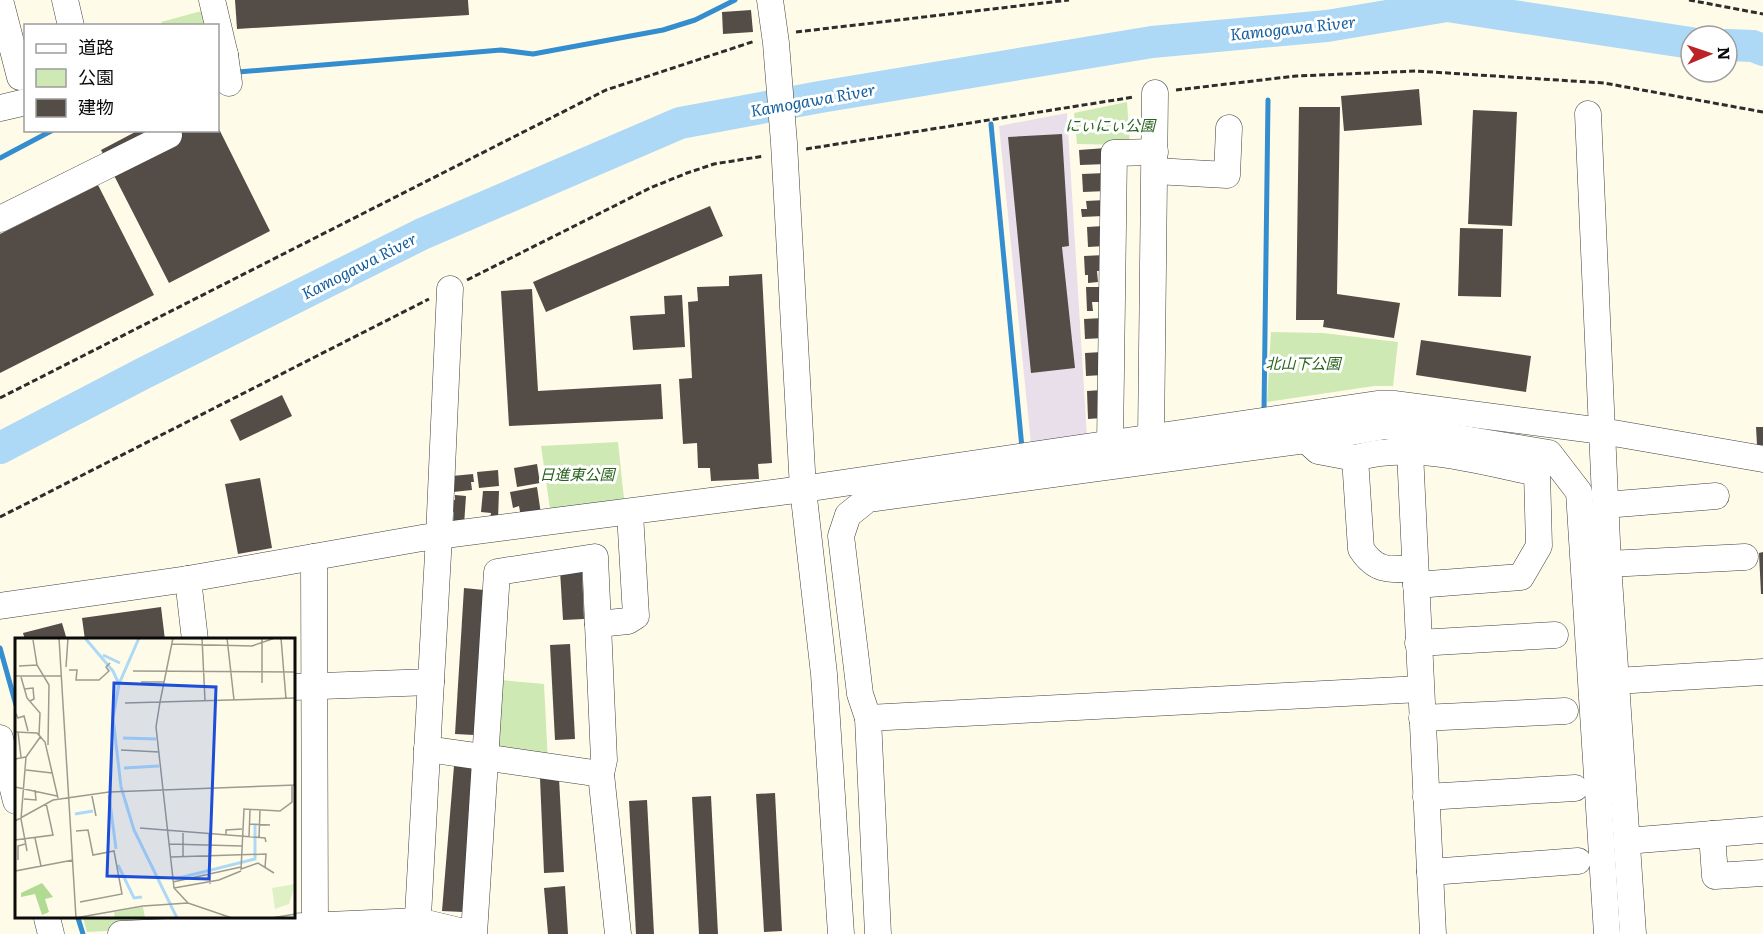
<svg xmlns="http://www.w3.org/2000/svg" width="1763" height="934" font-family="Literata,'Noto Sans JP',serif">
<rect width="100%" height="100%" fill="#fffbe9"/>
<!-- industrial -->
<path fill="#e9dfea" d="M1067 113 1087 437 1031 444 999 126Z"/>
<!-- green -->
<g fill="#cee9b3">
<path d="M209 9 213 25H163L161 22Z"/>
<path d="M1127 102 1130 145 1077 144 1074 113Z"/>
<path d="M1271 332 1323 333 1398 342 1393 386H1374L1267 402Z"/>
<path d="M618 442 624 499 550 509 541 446Z"/>
<path d="M501 680 544 684 548 763 495 755Z"/>
<path d="M83 918H160L161 928 87 932Z"/>
</g>
<g fill="none" stroke-linecap="round" stroke-linejoin="round">
<!-- stream -->
<g stroke="#348dce" stroke-width="5">
<path d="M1753 46 1763 44"/>
<path d="M238 72 501 50 533 54 663 30 695 20 735 0"/>
<path d="M991 124 1022 448"/>
<path d="M0 158 53 130"/>
<path d="M1264 411 1268 100"/>
<path d="M0 648 16 705"/>
<path d="M78 918 83 934"/>
</g>
<!-- river -->
<g stroke="#add9f6" stroke-width="32">
<path d="M1727 45 1753 46 1763 50"/>
<path d="M0 448 144 373 422 234 680 123 820 97 1152 42 1327 26 1447 6 1691 43"/>
</g>
</g>
<!-- building -->
<g fill="#544c47">
<path d="M235 0H468L469 15 237 29Z"/>
<path d="M751 10 753 32 723 34 722 12Z"/>
<path d="M1419 89 1422 125 1344 131 1341 96Z"/>
<path d="M1299 107H1340L1337 294 1400 303 1394 338 1323 327 1324 320H1296Z"/>
<path d="M1473 110 1517 112 1512 226 1468 224Z"/>
<path d="M218 127 270 231 169 283 101 150 139 130H218Z"/>
<path d="M1062 134 1069 246 1062 247 1075 368 1031 373 1008 137Z"/>
<path d="M1106 148 1107 164 1080 165 1079 150Z"/>
<path d="M1106 173 1107 191 1083 192 1082 174Z"/>
<path d="M98 185 154 295 0 373V234Z"/>
<path d="M1106 200 1103 216 1082 217 1081 209H1087L1086 201Z"/>
<path d="M710 206 723 236 546 312 533 282Z"/>
<path d="M1104 226 1105 246 1088 247 1087 227Z"/>
<path d="M1460 228 1503 229 1501 297 1458 296Z"/>
<path d="M1104 255V271H1097L1098 282 1088 283V275H1085L1084 256Z"/>
<path d="M762 274 772 463 758 464 759 479 711 481 710 468H698L697 443 683 444 679 379 692 378 688 302 698 301 697 287 729 286V276Z"/>
<path d="M1086 287H1102L1103 302H1092L1093 311H1087Z"/>
<path d="M532 289 538 391 661 384 663 419 509 426 501 291Z"/>
<path d="M682 295 685 347 633 350 630 316 665 314 664 296Z"/>
<path d="M1103 318 1104 338 1085 339 1084 319Z"/>
<path d="M1421 340 1531 356 1526 392 1416 375Z"/>
<path d="M1102 352 1103 375 1086 376 1085 353Z"/>
<path d="M1102 390V418L1088 419 1087 391Z"/>
<path d="M282 395 292 416 240 441 230 420Z"/>
<path d="M1756 427H1763V445H1757Z"/>
<path d="M537 464 540 483 517 487 514 468Z"/>
<path d="M498 470 499 486 479 488 477 472Z"/>
<path d="M473 474 474 482H471L472 490 453 492 452 476Z"/>
<path d="M260 478 272 548 238 554 225 484Z"/>
<path d="M537 487 541 514 521 517 519 506 513 508 510 492Z"/>
<path d="M483 491H499L498 519H490L491 513 481 512Z"/>
<path d="M455 495 466 496 464 525 453 524 454 512 451 511 452 500H455Z"/>
<path d="M1763 552V594H1761L1759 553Z"/>
<path d="M582 570 584 619 563 620 560 571Z"/>
<path d="M464 588 484 590 474 735 455 734Z"/>
<path d="M161 607 165 640H85L82 618Z"/>
<path d="M62 623 67 640H25L23 633Z"/>
<path d="M570 644 575 739 555 740 550 645Z"/>
<path d="M454 766 474 768 463 912 442 911Z"/>
<path d="M540 778H559L564 872 544 873Z"/>
<path d="M775 793 782 931 764 932 756 794Z"/>
<path d="M711 796 718 934H699L692 797Z"/>
<path d="M647 800 654 934H636L629 801Z"/>
<path d="M565 886 568 934H548L544 888Z"/>
</g>
<g fill="none" stroke-linecap="round" stroke-linejoin="round">
<defs>
<g id="minor">
<path d="M0 0 20 77"/>
<path d="M65 0 71 26"/>
<path d="M212 0 225 55 218 57"/>
<path d="M770 0 776 43 784 143 803 489 824 674 841 934"/>
<path d="M225 55 229 83"/>
<path d="M0 108 26 102"/>
<path d="M1588 114 1602 431 1763 459"/>
<path d="M1155 171 1227 175 1229 128"/>
<path d="M0 219 169 135"/>
<path d="M1151 438 1155 93"/>
<path d="M1306 440 1318 451 1355 458 1361 549C1376 572 1389 570 1415 568"/>
<path d="M1110 444 1114 153 1155 152"/>
<path d="M1410 452 1433 934"/>
<path d="M1355 458C1414 441 1478 461 1537 473L1539 546 1521 577 1416 585"/>
<path d="M1605 505 1716 496"/>
<path d="M314 557 315 934"/>
<path d="M1608 564 1745 557"/>
<path d="M188 579 195 640"/>
<path d="M0 606 188 579 422 538 803 489 1377 404H1394L1602 431 1608 564 1633 934"/>
<path d="M598 624 628 621 636 616 630 513"/>
<path d="M1418 643 1555 635"/>
<path d="M1616 681 1763 672"/>
<path d="M294 687 431 682"/>
<path d="M868 718 860 694 841 536 848 515 868 499 1306 440 1385 426 1549 453 1579 492 1607 934"/>
<path d="M1422 718 1565 711"/>
<path d="M0 738 16 801"/>
<path d="M427 749 601 774 618 934"/>
<path d="M1426 797 1575 788"/>
<path d="M1712 834 1715 876 1763 873"/>
<path d="M1626 841 1763 830"/>
<path d="M1430 872 1578 861"/>
<path d="M47 918 51 934"/>
<path d="M121 934 418 921 472 934"/>
<path d="M417 934 439 536 450 289"/>
<path d="M474 934 497 572 595 557 604 760 601 774"/>
<path d="M878 934 868 718 1420 689"/>
</g>
</defs>
<!-- minor casing -->
<use href="#minor" stroke="#3e3e3e" stroke-width="27"/>
<!-- path -->
<g stroke="#2d2d2d" stroke-width="3" stroke-dasharray="6 3" stroke-linecap="butt">
<path d="M1689 0 1763 14"/>
<path d="M796 32 1069 0"/>
<path d="M1176 90 1296 76 1416 71 1604 83 1763 112"/>
<path d="M806 149 1134 97"/>
<path d="M467 280 650 188 687 173 714 164 764 156"/>
<path d="M0 398 606 90 755 41"/>
<path d="M0 517 429 299"/>
</g>
<!-- minor -->
<use href="#minor" stroke="#fff" stroke-width="26"/>
</g>
<g text-anchor="middle" stroke-width="6" stroke-linejoin="round" paint-order="stroke">
<!-- park labels -->
<g font-size="15" font-style="italic" fill="#28621c" stroke="#fff">
<text x="1110" y="131">にぃにぃ公園</text>
<text x="1303" y="369">北山下公園</text>
<text x="577" y="480">日進東公園</text>
</g>
<!-- water labels -->
<g font-size="16" font-style="italic" fill="#145e9d" stroke="#fff">
<text transform="translate(1293 28) rotate(-6)" y="6">Kamogawa River</text>
<text transform="translate(813 100) rotate(-10)" y="6">Kamogawa River</text>
<text transform="translate(359 266) rotate(-27)" y="6">Kamogawa River</text>
</g>
</g>
<!-- overview -->
<g transform="translate(15 638)">
<rect width="280" height="280" fill="#fffbe9"/>
<path d="M128 269 130 280H100L99 274Z" fill="#cee9b3"/>
<path d="M27 245 38 259 30 261 34 274 27 277 20 256 6 259V255Z" fill="#b1da92"/>
<path d="M280 246 274 266 260 271 257 250Z" fill="#e0f0c5"/>
<path fill="none" stroke="#add9f6" stroke-width="3" d="M70 0 98 33 104 46M124 0 104 46 98 80 106 149 119 192 162 280M88 17 105 25M108 100 141 101M109 130 144 128M94 157 101 211M60 176 78 173M103 227 119 260 127 259M160 241 240 221V187"/>
<path fill="none" stroke="#9d9b90" stroke-width="1.5" d="M44 0 61 280M187 0 190 63M212 0 219 62M266 0 271 61M18 2 22 27 34 47 33 107M157 6 237 8 260 0M4 28 22 27M51 29 53 0M54 32H62L61 42H84L94 33 91 29 95 25M118 33 281 34M0 38H46M6 39 12 60 25 75 24 97M126 44H149M247 45V0M9 51 18 50 19 61 15 63M110 65 145 64 158 0M0 74 3 80 9 78 13 93M0 94 22 95 30 104 43 160M3 94 6 119M106 112 144 114M11 119 26 98M0 121 11 119 6 181 12 213M11 132 37 135M0 149 42 158M77 158 81 178M9 161 21 162 20 152M228 171 265 173 277 164V147M0 183 38 162 94 154 281 147M234 186 255 187M125 190 250 200 251 204M61 193 73 192 78 217 99 213 107 256 65 264M194 196 195 246M211 197V192L227 191M234 199 235 172M20 200 26 228M244 200 245 172M0 202 38 197 31 165M154 206 227 208M156 219 251 216 250 230M168 219V193M0 222V233L58 222M3 222V208L10 206M226 231 243 225 259 235M226 232 229 171M158 244 226 229M159 250 204 242 226 233M173 265 159 250 141 89 145 64 281 60M60 280 128 268 173 265 217 280M256 280 281 276"/>
<path fill="#1d4ed8" fill-opacity="0.15" stroke="#1d4ed8" stroke-width="3" d="M99 45 201 49 194 241 92 238Z"/>
<rect width="280" height="280" fill="none" stroke="#0b0b0b" stroke-width="3"/>
</g>
<!-- legend -->
<rect x="24" y="24" width="195" height="108" fill="#ffffff" stroke="#9d9d9d" stroke-width="1.5"/>
<rect x="36" y="44" width="30" height="9" fill="#ffffff" stroke="#9d9d9d" stroke-width="1.5"/>
<text x="78" y="54" font-size="18" fill="#0b0b0b">道路</text>
<rect x="36" y="69" width="30" height="18" fill="#cee9b3" stroke="#9d9d9d" stroke-width="1.5"/>
<text x="78" y="84" font-size="18" fill="#0b0b0b">公園</text>
<rect x="36" y="99" width="30" height="18" fill="#544c47" stroke="#9d9d9d" stroke-width="1.5"/>
<text x="78" y="114" font-size="18" fill="#0b0b0b">建物</text>
<!-- north arrow -->
<g transform="translate(1709 54) rotate(88)"><circle r="28" fill="#ffffff" stroke="#9d9d9d" stroke-width="1.5"/>
<path d="M0-4.5L10 22L0 15L-10 22Z" fill="#bb2326"/>
<text y="-9" font-size="16" font-weight="bold" text-anchor="middle" fill="#0b0b0b">N</text>
</g>
</svg>
